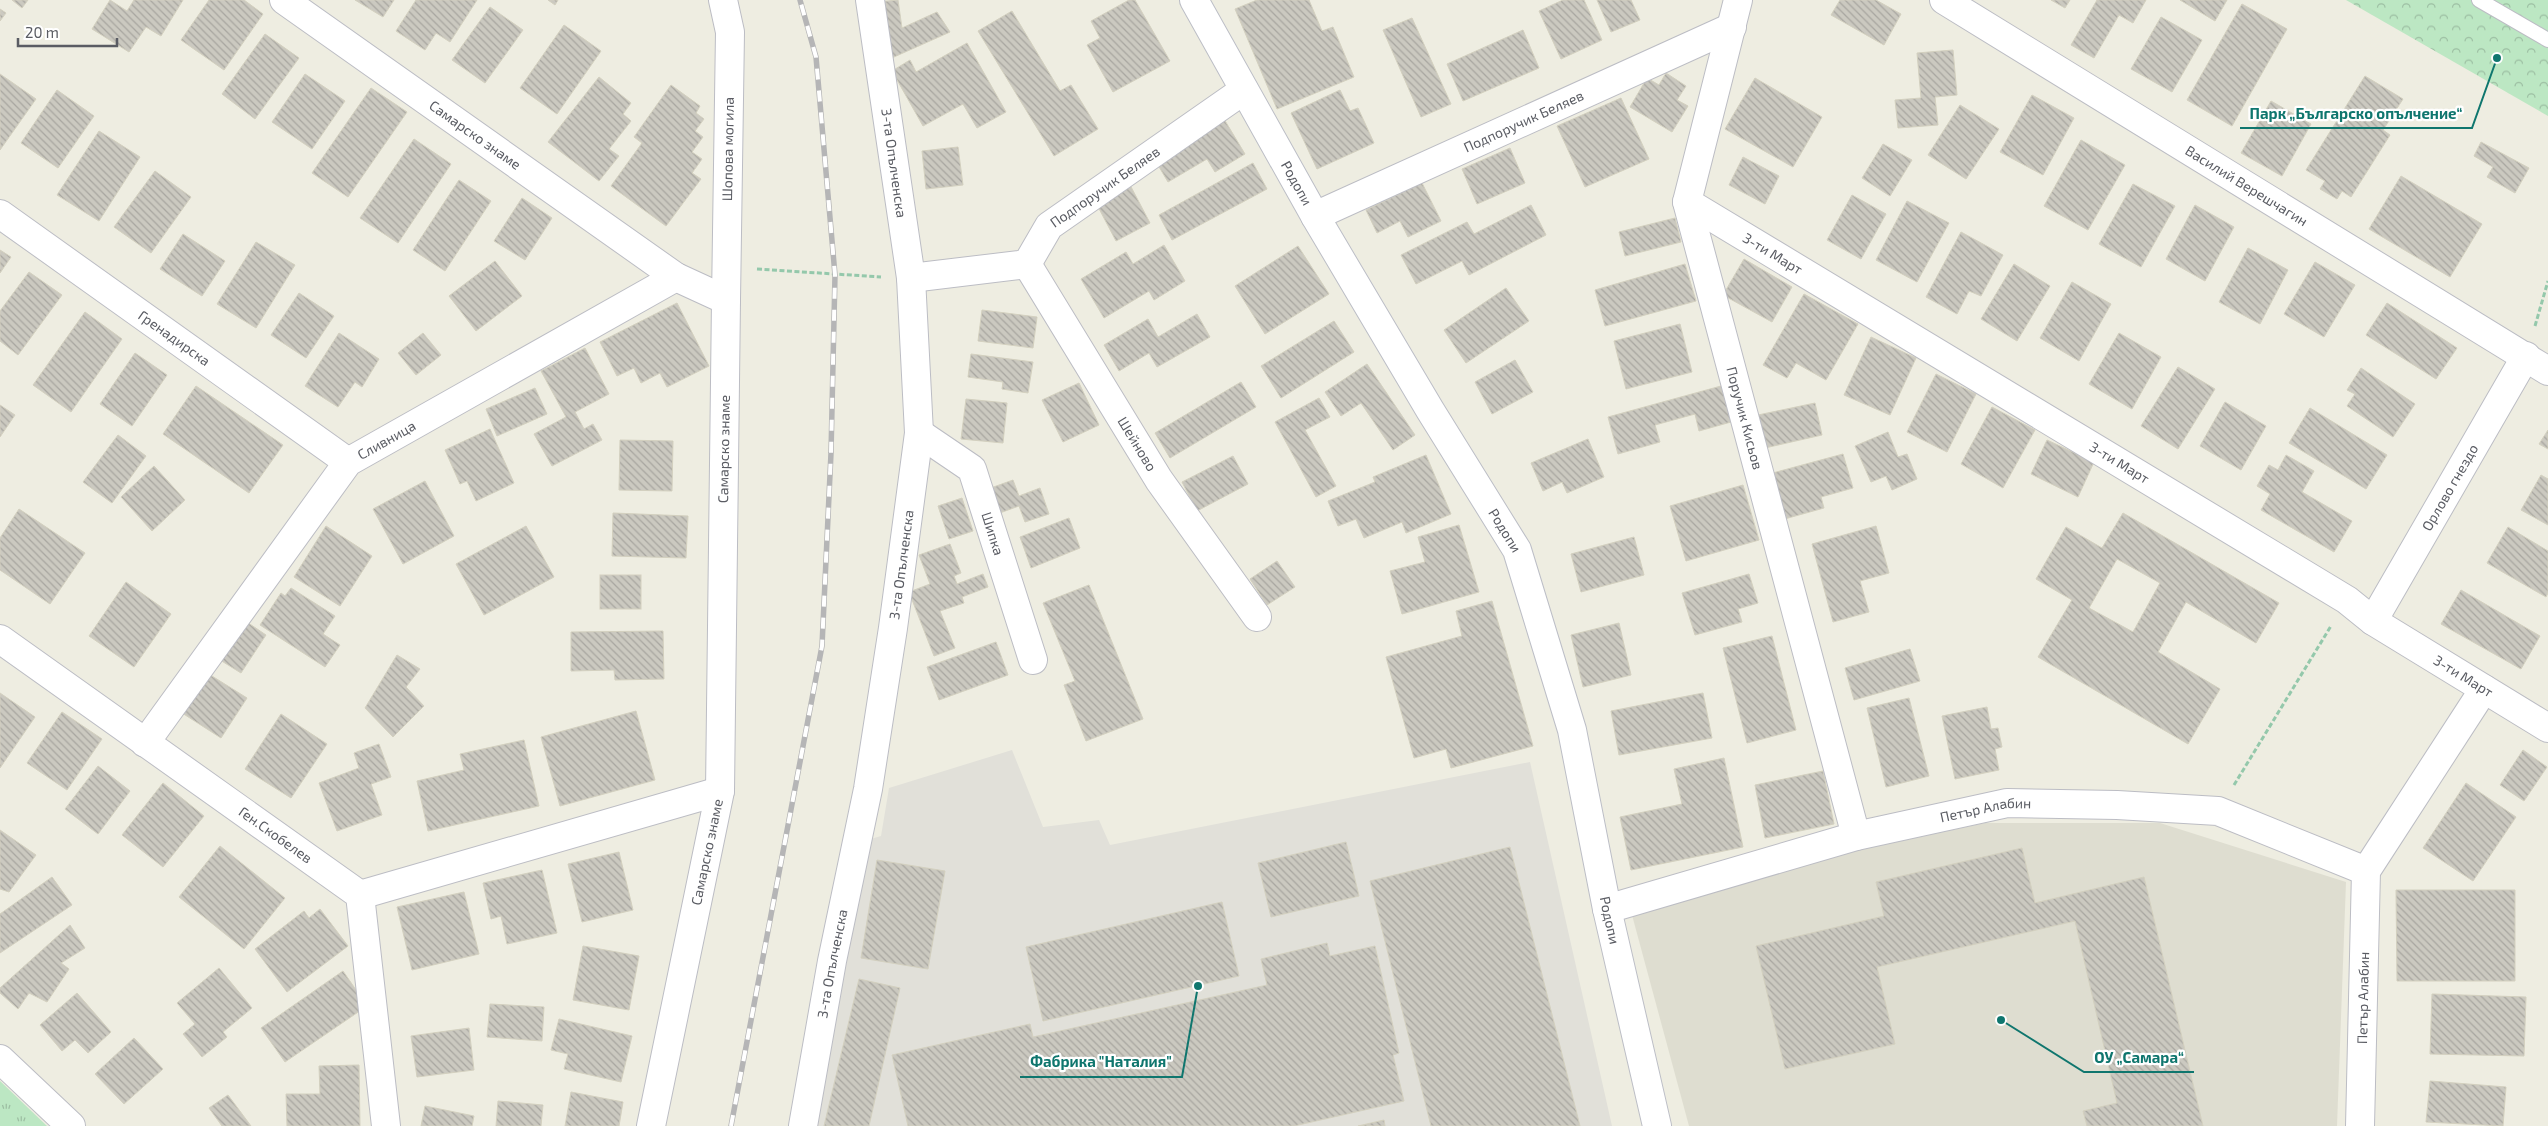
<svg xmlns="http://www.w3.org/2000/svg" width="2548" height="1126" font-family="'Exo 2',sans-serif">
<defs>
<pattern id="grass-tufts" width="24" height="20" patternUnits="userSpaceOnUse" patternTransform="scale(1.25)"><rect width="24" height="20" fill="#bce7c3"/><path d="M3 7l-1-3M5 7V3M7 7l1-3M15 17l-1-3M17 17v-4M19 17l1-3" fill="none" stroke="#9cbea2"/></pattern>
<pattern id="forest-crowns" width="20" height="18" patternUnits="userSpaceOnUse" patternTransform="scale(1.25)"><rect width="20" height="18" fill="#bce7c3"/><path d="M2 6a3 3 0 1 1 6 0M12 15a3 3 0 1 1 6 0" fill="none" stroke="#9cbea2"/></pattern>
<pattern id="building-back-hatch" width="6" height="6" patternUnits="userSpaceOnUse" patternTransform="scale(1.25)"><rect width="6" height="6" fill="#cbc9c0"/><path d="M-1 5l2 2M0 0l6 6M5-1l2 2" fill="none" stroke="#a8a6a0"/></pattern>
</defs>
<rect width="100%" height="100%" fill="#eeede1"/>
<!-- industrial -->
<path fill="#e1e0d9" d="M1012 750 1043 827 1099 820 1110 845 1530 762 1612 1126H789L843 847 881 836 889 788Z"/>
<!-- education -->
<path fill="#deddd0" d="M1985 823H2160L2346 882 2337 1126H1689L1632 915 1840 854Z"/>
<!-- grass -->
<path fill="url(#grass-tufts)" d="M0 1081 47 1126H0Z"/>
<!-- forest -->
<path fill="url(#forest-crowns)" d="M2346 0H2548V116Z"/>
<!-- building -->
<g fill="url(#building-back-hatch)" stroke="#d3d0bf" fill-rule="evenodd">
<path d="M12 0H28L22 8Z"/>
<path d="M110 0 127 11 134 0H183L161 36 146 27 129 52 92 29Z"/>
<path d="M209 0H244L263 14 224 70 181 40Z"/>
<path d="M355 0H394L383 17Z"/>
<path d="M416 0H477L450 42 436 33 425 50 396 31Z"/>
<path d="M548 0H558L555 5Z"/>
<path d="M898 0 902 28 937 12 950 32 885 61 877 2Z"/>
<path d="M1129 0H1135L1170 61 1113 92 1087 45 1100 38 1091 21Z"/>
<path d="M1257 0H1309L1322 31 1333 27 1354 77 1277 109 1235 9Z"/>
<path d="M1563 0H1584L1602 40 1561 59 1539 11Z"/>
<path d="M1597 0H1631L1640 20 1611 32Z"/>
<path d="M1840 0H1876L1901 14 1884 45 1831 15Z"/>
<path d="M2051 0H2070L2065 8Z"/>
<path d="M2097 0H2146L2133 23 2119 15 2094 58 2071 45Z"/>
<path d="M2180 0H2227L2215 21Z"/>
<path d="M2242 4 2287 29 2232 126 2187 100Z"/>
<path d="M490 7 523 30 485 83 452 60Z"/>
<path d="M0 9 6 13 0 21Z"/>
<path d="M1012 11 1060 91 1071 85 1098 129 1054 156 978 31Z"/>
<path d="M2161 17 2202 40 2172 92 2131 69Z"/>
<path d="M1412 18 1451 104 1421 117 1383 30Z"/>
<path d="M564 25 601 51 557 114 520 88Z"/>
<path d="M1523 30 1539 68 1463 101 1447 64Z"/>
<path d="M265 34 299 58 255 119 222 94Z"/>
<path d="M967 43 1006 112 977 128 963 104 923 126 892 71 910 60 916 72Z"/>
<path d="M1953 50 1957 95 1935 97 1938 125 1898 128 1895 100 1921 98 1917 53Z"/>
<path d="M1666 73 1686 86 1677 100 1688 106 1672 132 1630 107 1647 78 1659 85Z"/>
<path d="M0 74 36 99 0 150Z"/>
<path d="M305 74 345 101 312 149 272 122Z"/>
<path d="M2365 76 2403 99 2383 130 2390 135 2351 197 2342 191 2337 199 2320 189 2325 181 2306 170Z"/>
<path d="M599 77 631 103 623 114 631 121 609 149 619 156 599 181 548 142Z"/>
<path d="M1755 78 1822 117 1793 167 1725 129Z"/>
<path d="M671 85 700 106 696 113 704 119 695 131 703 137 692 152 702 159 692 173 701 179 666 226 611 186 642 143 634 137Z"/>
<path d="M371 88 407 112 348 197 312 173Z"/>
<path d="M57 90 94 116 58 168 21 143Z"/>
<path d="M1340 90 1350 111 1358 108 1374 143 1317 169 1291 113Z"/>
<path d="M2032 95 2074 118 2043 175 2000 152Z"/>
<path d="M1621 98 1649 159 1585 187 1557 126Z"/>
<path d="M2271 101 2311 124 2282 176 2241 153Z"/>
<path d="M1960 105 1999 129 1966 179 1928 155Z"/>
<path d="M1224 119 1245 154 1215 172 1207 159 1168 182 1155 160Z"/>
<path d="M99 131 140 157 99 221 57 195Z"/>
<path d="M414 139 451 164 398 243 360 218Z"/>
<path d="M2081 140 2125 165 2088 230 2044 206Z"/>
<path d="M2481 142 2529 168 2515 193 2487 177 2493 167 2474 156Z"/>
<path d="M1883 144 1912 160 1890 196 1862 178Z"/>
<path d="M958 147 963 185 926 189 922 151Z"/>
<path d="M1510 148 1525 183 1477 204 1462 169Z"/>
<path d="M1743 157 1779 176 1765 204 1729 185Z"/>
<path d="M1253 163 1267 189 1172 240 1159 215Z"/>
<path d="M155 171 191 197 151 253 114 227Z"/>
<path d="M2401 176 2482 224 2450 277 2369 229Z"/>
<path d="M459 180 491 201 445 271 413 250Z"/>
<path d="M1129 183 1150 223 1116 241 1095 201Z"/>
<path d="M1422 183 1441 221 1408 237 1400 221 1377 233 1366 210Z"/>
<path d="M2133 184 2175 206 2141 267 2099 244Z"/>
<path d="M1852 195 1886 214 1861 259 1827 240Z"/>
<path d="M522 198 552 218 525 260 494 241Z"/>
<path d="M1907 201 1949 223 1917 282 1876 260Z"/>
<path d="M1531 205 1546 235 1469 275 1462 261 1416 284 1401 255 1467 222 1474 234Z"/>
<path d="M2195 205 2234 227 2205 281 2166 259Z"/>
<path d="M1675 218 1681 242 1625 256 1619 232Z"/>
<path d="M1961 232 2003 255 1981 296 1969 291 1957 314 1926 297Z"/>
<path d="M183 234 225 261 202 296 160 269Z"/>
<path d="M256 242 295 265 256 328 217 304Z"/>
<path d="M1164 245 1185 281 1154 300 1149 291 1104 318 1081 279 1126 252 1133 264Z"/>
<path d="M1298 246 1329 294 1265 334 1235 286Z"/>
<path d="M2248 248 2288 270 2260 324 2219 302Z"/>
<path d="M0 250 11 257 0 273Z"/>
<path d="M1744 259 1792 287 1772 322 1723 295Z"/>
<path d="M495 261 522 296 476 331 449 296Z"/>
<path d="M2315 262 2355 285 2324 337 2284 314Z"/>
<path d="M1685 264 1696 301 1605 326 1595 290Z"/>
<path d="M2014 264 2050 286 2017 341 1981 319Z"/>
<path d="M29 272 62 295 18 355 0 341V311Z"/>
<path d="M2072 282 2111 304 2079 361 2040 338Z"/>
<path d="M1506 288 1529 321 1466 363 1444 330Z"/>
<path d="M299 293 334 316 306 358 271 335Z"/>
<path d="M1804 294 1858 324 1826 380 1796 363 1787 378 1763 365Z"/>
<path d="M677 303 709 366 667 387 660 373 641 383 634 368 617 376 600 342Z"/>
<path d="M2387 303 2457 348 2436 379 2366 335Z"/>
<path d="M982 310 1037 317 1033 348 978 341Z"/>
<path d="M85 312 122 339 71 412 33 385Z"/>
<path d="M1197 314 1210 337 1157 367 1149 353 1119 371 1104 345 1148 319 1158 337Z"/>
<path d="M1334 321 1354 352 1281 398 1261 366Z"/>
<path d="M1680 324 1692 372 1626 389 1614 341Z"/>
<path d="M339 333 379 359 362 387 355 382 338 407 305 386Z"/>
<path d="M423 333 441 355 416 375 398 353Z"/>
<path d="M2119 333 2161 357 2132 409 2089 384Z"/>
<path d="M1871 337 1916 358 1890 415 1844 395Z"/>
<path d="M585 348 609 394 575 412 584 429 593 424 602 440 552 466 534 434 566 417 541 371Z"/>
<path d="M135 353 167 375 132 426 100 404Z"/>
<path d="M971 354 1033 362 1028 393 1002 389 1003 382 968 377Z"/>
<path d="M1515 360 1533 392 1492 414 1475 382Z"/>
<path d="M1367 364 1415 435 1393 450 1361 403 1341 416 1325 392Z"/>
<path d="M2178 367 2215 389 2178 449 2141 426Z"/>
<path d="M2361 368 2415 404 2393 437 2347 406 2355 394 2347 390Z"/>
<path d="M1936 374 1976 394 1947 452 1907 432Z"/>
<path d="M1241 382 1256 407 1170 458 1155 433Z"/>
<path d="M1079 383 1099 425 1063 442 1042 400Z"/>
<path d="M196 386 283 445 249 493 163 434Z"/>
<path d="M1721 386 1731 422 1699 431 1695 414 1655 425 1660 442 1618 454 1608 417Z"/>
<path d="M535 388 547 414 497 436 486 409Z"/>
<path d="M1319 398 1330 417 1305 430 1336 486 1316 497 1275 422Z"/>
<path d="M966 399 1007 403 1003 443 961 439Z"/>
<path d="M2225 402 2266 426 2241 470 2200 446Z"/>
<path d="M1815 403 1822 435 1765 448 1758 415Z"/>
<path d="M0 405 15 415 0 437Z"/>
<path d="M1992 407 2035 430 2003 488 1961 464Z"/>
<path d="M2310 408 2387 455 2366 489 2289 443Z"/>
<path d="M490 429 514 483 476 501 467 481 460 484 445 450Z"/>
<path d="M2548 430V449L2539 444Z"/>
<path d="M1888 432 1898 457 1907 454 1917 479 1892 490 1886 476 1871 482 1855 446Z"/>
<path d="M118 435 146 456 112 503 83 482Z"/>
<path d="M1588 439 1604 477 1567 493 1562 482 1543 491 1531 463Z"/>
<path d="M620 440 673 441 672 491 619 490Z"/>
<path d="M2047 440 2094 462 2078 497 2031 474Z"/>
<path d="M1843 454 1853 488 1821 497 1824 508 1781 520 1769 474Z"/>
<path d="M1426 455 1451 514 1406 533 1402 522 1364 538 1356 519 1338 526 1328 501 1375 482 1373 477Z"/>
<path d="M2286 455 2314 471 2302 492 2352 521 2334 552 2261 510 2270 494 2257 486 2269 465 2278 470Z"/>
<path d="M1233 456 1248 484 1197 511 1182 482Z"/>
<path d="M154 466 185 500 152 531 121 497Z"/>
<path d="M2541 475 2548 479V525L2521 510Z"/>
<path d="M1013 480 1019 496 1040 488 1049 514 1025 522 1019 506 997 514 988 489Z"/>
<path d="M425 481 454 536 403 564 373 509Z"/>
<path d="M1743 485 1759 540 1686 561 1670 506Z"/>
<path d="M962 498 973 531 949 539 938 506Z"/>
<path d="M19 509 85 553 50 604 0 570V538Z"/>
<path d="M613 513 688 516 686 558 612 556Z"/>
<path d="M2123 513 2279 603 2256 643 2186 602 2158 652 2220 689 2188 744 2038 657 2072 600 2036 579 2066 527 2102 548ZM2117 559 2160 583 2133 632 2089 608Z"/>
<path d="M1069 518 1080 548 1031 568 1020 537Z"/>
<path d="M1459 525 1479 592 1402 614 1390 571 1425 562 1418 537Z"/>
<path d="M326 526 372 556 340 606 294 577Z"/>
<path d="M526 526 554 577 484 615 456 564Z"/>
<path d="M1876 526 1889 573 1860 581 1869 612 1833 622 1812 544Z"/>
<path d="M2508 527 2548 551V593L2546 597 2487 563Z"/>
<path d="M1634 537 1644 575 1581 592 1571 554Z"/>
<path d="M950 544 961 573 954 576 957 584 983 574 988 587 962 597 964 603 940 611 955 648 934 656 909 592 930 584 919 555Z"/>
<path d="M1277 561 1295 587 1267 605 1250 579Z"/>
<path d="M1749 574 1758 603 1738 609 1742 622 1695 635 1682 593Z"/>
<rect x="600" y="575" width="41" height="34"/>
<path d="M126 582 171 614 134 667 89 636Z"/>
<path d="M1089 585 1143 719 1086 741 1064 685 1075 681 1043 603Z"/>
<path d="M291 588 335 616 323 634 340 645 325 667 260 625 281 593 285 596Z"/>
<path d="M2461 590 2540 636 2521 669 2441 624Z"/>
<path d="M1492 601 1533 746 1451 768 1446 749 1414 758 1386 657 1462 636 1456 611Z"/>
<path d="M238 616 266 635 241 673 212 655Z"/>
<path d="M1619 623 1631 675 1583 687 1571 635Z"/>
<path d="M663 631 664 679 615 680 614 670 571 671V632Z"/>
<path d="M1772 636 1796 730 1747 743 1723 648Z"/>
<path d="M996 642 1008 675 939 700 927 667Z"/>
<path d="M1910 649 1920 681 1854 700 1845 668Z"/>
<path d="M397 655 420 669 406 687 424 706 393 737 365 708Z"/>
<path d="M204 671 247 698 221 738 179 711Z"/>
<path d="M0 693 35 717 0 768Z"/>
<path d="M1703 693 1712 738 1619 755 1611 711Z"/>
<path d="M1909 698 1929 776 1886 787 1867 708Z"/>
<path d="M1987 707 1991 729 1998 728 2002 747 1995 749 1999 770 1955 779 1942 716Z"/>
<path d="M636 711 655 780 560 806 541 737Z"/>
<path d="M62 712 102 739 67 790 27 763Z"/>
<path d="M281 714 327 744 291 798 245 769Z"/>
<path d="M524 740 539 806 428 831 417 781 464 770 460 754Z"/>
<path d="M379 744 391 777 371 784 382 815 337 831 319 783 359 768 354 753Z"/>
<path d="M2523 750 2547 767 2524 801 2500 785Z"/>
<path d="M1724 758 1743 847 1631 870 1620 817 1682 804 1674 769Z"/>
<path d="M98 766 130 791 98 834 65 809Z"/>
<path d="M1823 771 1834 824 1765 838 1755 785Z"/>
<path d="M163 783 204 816 163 867 122 835Z"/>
<path d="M2466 783 2516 817 2473 881 2423 848Z"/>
<path d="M0 830 36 855 9 892 0 889Z"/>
<path d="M1346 842 1359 896 1271 917 1258 863Z"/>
<path d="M220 846 285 898 244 949 179 897Z"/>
<path d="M1510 847 1580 1126H1431L1370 881Z"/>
<path d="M2022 848 2035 903 2144 877 2203 1126H2087L2083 1111 2117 1103 2075 921 1877 967 1895 1044 1785 1069 1756 946 1884 916 1876 882Z"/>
<path d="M619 852 633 910 582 922 568 864Z"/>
<path d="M877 860 945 871 928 969 861 958Z"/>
<path d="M542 870 557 933 507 944 501 916 491 919 483 883Z"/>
<path d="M52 877 72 905 0 953V914Z"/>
<path d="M2396 890H2515V981H2397Z"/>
<path d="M464 892 479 954 412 970 397 907Z"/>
<path d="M1222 902 1239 976 1043 1021 1026 947Z"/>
<path d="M320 909 348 946 287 992 255 949 304 911 309 918Z"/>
<path d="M70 925 85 948 61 963 69 969 47 1002 29 993 18 1009 0 993V988Z"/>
<path d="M1327 943 1330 956 1375 946 1399 1053 1393 1055 1404 1101 1294 1126H908L892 1055 1030 1024 1033 1037 1267 985 1261 959Z"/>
<path d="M583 946 639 956 629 1010 573 1000Z"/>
<path d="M219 968 252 1008 223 1032 227 1037 202 1057 183 1034 195 1024 177 1003Z"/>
<path d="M343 971 367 1006 285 1062 261 1028Z"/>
<path d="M859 979 900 988 869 1126H824Z"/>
<path d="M77 993 111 1032 88 1053 75 1040 62 1051 40 1025Z"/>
<path d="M2432 994 2526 997 2524 1056 2430 1054Z"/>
<path d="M490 1004 544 1007 542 1041 487 1037Z"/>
<path d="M559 1019 632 1036 621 1082 564 1069 568 1054 551 1050Z"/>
<path d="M469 1028 474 1070 417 1077 411 1036Z"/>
<path d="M134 1038 163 1069 124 1104 95 1074Z"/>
<path d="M359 1065 360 1126H287L286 1094H320L319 1066Z"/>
<path d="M2430 1081 2506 1087 2503 1126 2426 1122Z"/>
<path d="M571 1092 623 1102 619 1126H565Z"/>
<path d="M228 1095 251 1126H222L209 1108Z"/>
<path d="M498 1101 543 1105 541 1126H496Z"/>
<path d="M425 1106 474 1116 472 1126H421Z"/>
<path d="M1384 1120 1385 1126H1358Z"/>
</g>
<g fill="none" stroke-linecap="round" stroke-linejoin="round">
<defs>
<path id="lane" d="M2479 0 2548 40"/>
<g id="street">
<path id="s1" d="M284 0 676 277 726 300 720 791 651 1126"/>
<path d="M723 0 730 32 726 300"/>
<path id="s2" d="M1738 0 1687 202 1856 836"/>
<path id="s3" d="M1944 0 2548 371"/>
<path id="s4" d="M1687 202 2347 600 2373 621 2548 728"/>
<path id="s5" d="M0 214 348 462"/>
<path id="s6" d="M1315 216 1732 27"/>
<path id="s7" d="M1027 264 1159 480 1257 617"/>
<path id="s8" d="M911 278 1027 264 1049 226 1244 90"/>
<path id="s9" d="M919 433 972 469 1033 660"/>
<path id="s10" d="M2373 621 2526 356"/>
<path id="s11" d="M0 639 360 895 386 1126"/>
<path id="s12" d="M145 743 348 462 676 277"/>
<path d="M360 895 720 791"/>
<path id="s13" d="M1607 909 1856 836 2007 803 2117 805 2218 811 2366 871"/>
<path d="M0 1059 71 1126"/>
<path id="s14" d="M803 1126 832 961 868 789 893 628 919 433 911 278 870 0"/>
<path id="s15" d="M2360 1126 2366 871 2484 689"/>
</g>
<g id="secondary">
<path id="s16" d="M1194 0 1315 216 1430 410 1517 550 1572 730 1607 909 1657 1126"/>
</g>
</defs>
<!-- lane casing -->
<use href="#lane" stroke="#bcbdc4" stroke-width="16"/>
<!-- street casing -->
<use href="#street" stroke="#bcbdc4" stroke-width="30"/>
<!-- secondary casing -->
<use href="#secondary" stroke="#bcbec6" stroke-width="30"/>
<!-- path -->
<g stroke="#94c8ab" stroke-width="3" stroke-dasharray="5 2.5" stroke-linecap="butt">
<path d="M757 269 881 277"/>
<path d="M2535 326 2548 281"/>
<path d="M2234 785 2331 626"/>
</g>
<!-- lane -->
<use href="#lane" stroke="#fff" stroke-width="14"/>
<!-- street -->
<use href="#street" stroke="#fff" stroke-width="28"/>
<!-- secondary -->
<use href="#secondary" stroke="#fff" stroke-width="28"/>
<defs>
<path id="rail" d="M731 1126 822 646 831 453 835 275 816 57 800 0"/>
</defs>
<!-- rail casing -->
<use href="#rail" stroke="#b5b5b6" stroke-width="5.5"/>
<!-- rail -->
<use href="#rail" stroke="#fff" stroke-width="4" stroke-dasharray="11" stroke-linecap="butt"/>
</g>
<g text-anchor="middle" stroke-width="4.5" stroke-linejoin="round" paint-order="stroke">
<!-- street labels -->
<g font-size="14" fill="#5a5c63" stroke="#fff">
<text dy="5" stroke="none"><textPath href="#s6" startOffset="229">Подпоручик Беляев</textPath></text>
<text dy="5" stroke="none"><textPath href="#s1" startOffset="234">Самарско знаме</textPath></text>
<text transform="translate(728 149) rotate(-89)" y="5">Шопова могила</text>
<text transform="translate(894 163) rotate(82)" y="5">3-та Опълченска</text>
<text dy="5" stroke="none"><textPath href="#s16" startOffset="210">Родопи</textPath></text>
<text dy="5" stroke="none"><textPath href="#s3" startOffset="355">Василий Верешчагин</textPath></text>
<text dy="5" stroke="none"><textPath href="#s8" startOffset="229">Подпоручик Беляев</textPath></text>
<text dy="5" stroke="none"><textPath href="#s4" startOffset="100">3-ти Март</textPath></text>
<text dy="5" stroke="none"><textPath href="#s5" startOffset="214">Гренадирска</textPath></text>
<text dy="5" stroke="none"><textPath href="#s2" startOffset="432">Поручик Кисьов</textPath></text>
<text dy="5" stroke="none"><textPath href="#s12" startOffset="391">Сливница</textPath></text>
<text dy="5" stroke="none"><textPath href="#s7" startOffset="211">Шейново</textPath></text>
<text transform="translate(724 449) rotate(-89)" y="5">Самарско знаме</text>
<text dy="5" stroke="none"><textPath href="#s4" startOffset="505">3-ти Март</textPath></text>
<text dy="5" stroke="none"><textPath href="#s10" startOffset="154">Орлово гнездо</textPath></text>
<text dy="5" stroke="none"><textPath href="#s16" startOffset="615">Родопи</textPath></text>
<text dy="5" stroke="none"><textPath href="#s9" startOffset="132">Шипка</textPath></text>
<text dy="5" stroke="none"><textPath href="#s14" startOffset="570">3-та Опълченска</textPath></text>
<text dy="5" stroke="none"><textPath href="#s4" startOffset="910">3-ти Март</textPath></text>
<text dy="5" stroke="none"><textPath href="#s13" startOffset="392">Петър Алабин</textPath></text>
<text dy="5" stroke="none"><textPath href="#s11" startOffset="338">Ген.Скобелев</textPath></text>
<text transform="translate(707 852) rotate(-78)" y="5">Самарско знаме</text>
<text dy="5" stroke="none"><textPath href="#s16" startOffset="1020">Родопи</textPath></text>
<text dy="5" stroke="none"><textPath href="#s14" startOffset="165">3-та Опълченска</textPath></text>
<text dy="5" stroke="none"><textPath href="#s15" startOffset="128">Петър Алабин</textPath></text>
</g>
</g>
<!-- callouts -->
<path fill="none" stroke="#0f766e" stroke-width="2" d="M2497 58L2472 128H2240M2001 1020L2084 1072H2194M1198 986L1182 1077H1020"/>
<g fill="#0f766e" stroke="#fff" stroke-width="2">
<circle cx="2497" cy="58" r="5"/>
<circle cx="2001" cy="1020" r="5"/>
<circle cx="1198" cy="986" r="5"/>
</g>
<g font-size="15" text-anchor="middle" font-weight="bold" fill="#0f766e" stroke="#fff" stroke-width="4.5" stroke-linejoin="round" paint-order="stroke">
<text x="2356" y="119">Парк „Българско опълчение“</text>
<text x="2139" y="1063">ОУ „Самара“</text>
<text x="1101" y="1067">Фабрика "Наталия"</text>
</g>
<!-- scale -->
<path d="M18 38v8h99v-8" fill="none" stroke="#5a5c63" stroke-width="2.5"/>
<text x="25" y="38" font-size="15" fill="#5a5c63" stroke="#ffffff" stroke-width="4" paint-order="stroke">20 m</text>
</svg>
